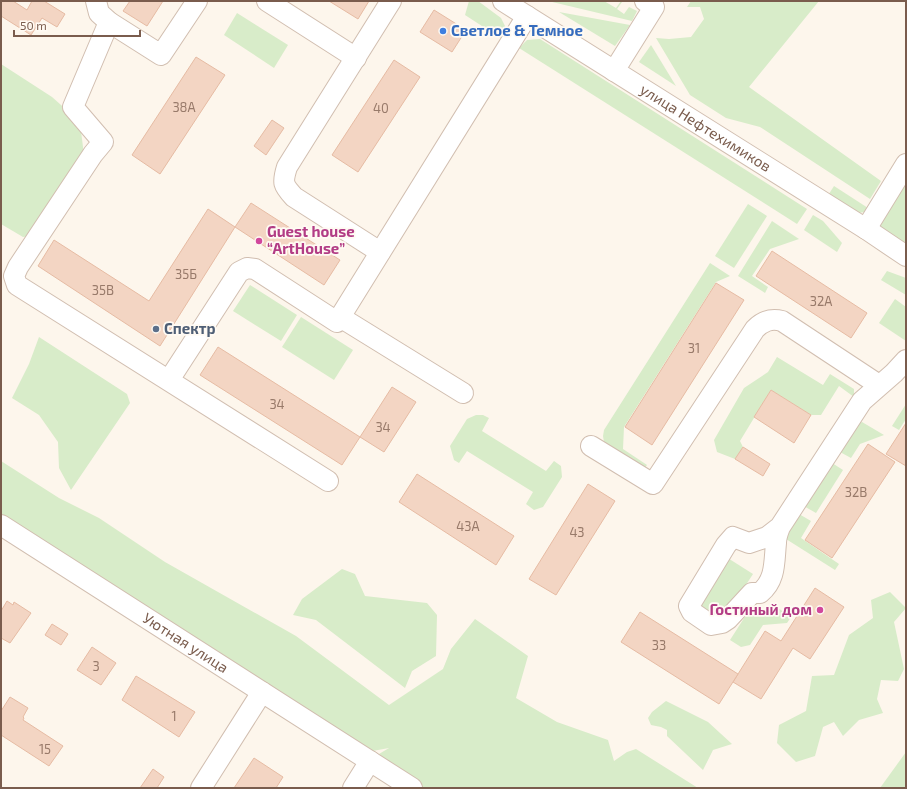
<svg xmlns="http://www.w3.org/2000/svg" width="907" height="789" font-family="'Exo 2',sans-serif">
<rect width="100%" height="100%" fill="#fdf6ec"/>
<!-- green -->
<g fill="#d8ecc9">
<path d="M469 1H478L501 18 505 26 506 31 502 39 465 15Z"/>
<path d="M548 1H604L616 8 621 1 622 2 617 9 624 14 629 7 637 11 632 21Z"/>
<path d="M691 1H819L749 87 881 181 870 199 760 127 726 118 690 95 656 38 669 39 691 37 704 19 700 7H687Z"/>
<path d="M559 12 630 25 615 46Z"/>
<path d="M237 13 288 45 274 68 224 35Z"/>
<path d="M540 39 807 209 797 224 519 48 527 40Z"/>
<path d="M651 45 676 86 639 62Z"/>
<path d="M1 64 52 97 70 113 81 131 84 155 31 236 23 237 1 224Z"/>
<path d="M906 179V246L879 226Z"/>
<path d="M834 186 868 208 864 212 859 213 827 197Z"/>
<path d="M748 204 767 216 734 268 715 256Z"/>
<path d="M813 215 823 221 842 243 837 252 804 230Z"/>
<path d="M772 221 799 239 770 249 752 276 768 287 765 293 738 276Z"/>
<path d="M710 263 730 276 716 282 624 427 623 449 647 465 642 472 604 442 603 436 604 430Z"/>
<path d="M887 271 906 278V295L881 280Z"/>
<path d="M250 285 297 315 281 341 233 311Z"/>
<path d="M895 299 906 307V341L879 323Z"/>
<path d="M301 317 353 350 334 380 282 347Z"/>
<path d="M39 337 127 394 130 403 71 490 59 468 58 442 39 415 12 398 29 364Z"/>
<path d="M777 357 823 385 830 374 854 389V397L839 386 821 415H811L771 390 740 441 743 447 735 459 717 452 714 440 744 388 768 372Z"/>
<path d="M906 404V419L899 430 892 426Z"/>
<path d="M476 415H483L489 418 482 431 546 471 554 461 561 466 562 477 543 507 534 510 526 504 533 492 467 451 459 463 454 460 450 446 467 419Z"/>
<path d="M862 422 884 435 860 444 851 458 840 452 857 424Z"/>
<path d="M1 461 59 498 99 518 165 562 296 636 389 705 443 669 451 649 475 619 528 656 516 698 557 722 608 740 614 761 627 752 636 749 698 788H401L377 773 379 754 389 748 367 752 1 516Z"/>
<path d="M829 461 843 470 816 513 802 505Z"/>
<path d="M799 514 811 521 801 538 839 564 835 570 786 539 796 516Z"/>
<path d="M723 555 753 574 727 614 722 619 700 612 699 593Z"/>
<path d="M342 569 355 574 365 596 427 603 437 615 436 656 412 671 405 688 316 620 293 615 302 599Z"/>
<path d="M890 592 906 608 894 622 904 669 898 681 881 680 877 699 883 713 859 720 843 736 834 722 823 727 815 756 796 762 777 743 779 725 806 711 812 676 834 675 849 635 873 618 871 600Z"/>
<path d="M778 608 791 617 787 623 763 625 750 645 741 647 730 640 748 612H776Z"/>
<path d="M666 701 708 722 732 744 713 750 703 770 667 736V730L661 727 651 725 648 718 652 712Z"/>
<path d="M906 752V788H880Z"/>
</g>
<!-- building -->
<g fill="#f3d5c3" stroke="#e6bba3">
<path d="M1 1H13L27 10 32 1H44L65 14 57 27 42 18 31 35 1 16Z"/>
<path d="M130 1H163L147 26 123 11Z"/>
<path d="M329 1H369L358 19Z"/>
<path d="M434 10 466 30 452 52 420 32Z"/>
<path d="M196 57 225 75 160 174 132 155Z"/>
<path d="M394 60 420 77 358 172 332 155Z"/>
<path d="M272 120 284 128 266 155 254 146Z"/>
<path d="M251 203 340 260 324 285 235 227Z"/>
<path d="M208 209 235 227 160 346 38 266 54 240 149 301Z"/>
<path d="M772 251 867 313 851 338 756 276Z"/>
<path d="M716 283 744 300 652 445 625 427Z"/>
<path d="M218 347 360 437 342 465 200 375Z"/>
<path d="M392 387 416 402 384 452 360 437Z"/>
<path d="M771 390 811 415 794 443 754 417Z"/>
<path d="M906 423V466L886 454Z"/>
<path d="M868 444 895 462 832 558 805 540Z"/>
<path d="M743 447 770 464 763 476 735 459Z"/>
<path d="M417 474 514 536 496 565 399 502Z"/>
<path d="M588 484 615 501 556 595 529 579Z"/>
<path d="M815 588 844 607 810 659 793 648 761 699 733 682 765 631 781 641Z"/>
<path d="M7 601 13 605 14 602 31 613 10 643 1 638V611Z"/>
<path d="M640 612 738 674 719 704 621 642Z"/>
<path d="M52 624 68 634 61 645 45 635Z"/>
<path d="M92 647 116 663 101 685 77 670Z"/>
<path d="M136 676 195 712 179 737 122 700Z"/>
<path d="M10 697 28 708 23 717 24 718 23 720 63 746 49 766 1 735V711Z"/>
<path d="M254 758 283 777 276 788H234Z"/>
<path d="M153 769 164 777 157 788H140Z"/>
</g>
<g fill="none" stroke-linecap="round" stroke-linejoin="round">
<defs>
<g id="minor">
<path d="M96 1 99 13 109 22 161 55 197 1"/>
<path d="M267 1 356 58"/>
<path id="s1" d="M503 1 866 229 906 256"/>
<path d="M109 22 73 107 103 142 93 154 18 267 14 276 17 285 328 481"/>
<path d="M614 71 654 7 645 1"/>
<path d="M866 229 906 164"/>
<path d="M380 252 294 197C283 185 282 183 287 167L391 1"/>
<path d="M340 317 463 393"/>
<path d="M169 380 239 272 247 268 255 269 337 322 527 16"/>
<path d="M591 446 653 484 755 329C763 321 771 318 782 321L879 385"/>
<path id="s2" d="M1 525 412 788"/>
<path d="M780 527C778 532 776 537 776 543 774 562 776 580 760 593H752L728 619 722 623 711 625 692 612 689 606 726 545 733 537 749 543 767 537 780 527 862 401 894 373 906 360"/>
<path d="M201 788 262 692"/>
<path d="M353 788 370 761"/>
</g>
</defs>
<!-- minor casing -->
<use href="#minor" stroke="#d1beb0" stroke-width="22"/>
<!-- minor -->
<use href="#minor" stroke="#fff" stroke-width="20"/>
</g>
<!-- markers -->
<circle fill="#3f7fe0" stroke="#fffaf3" stroke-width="1.5" cx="443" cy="31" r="4"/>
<g fill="#d1479c" stroke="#fffaf3" stroke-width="1.5">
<circle cx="259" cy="241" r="4"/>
<circle cx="820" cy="610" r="4"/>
</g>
<circle fill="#5c6f8a" stroke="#fffaf3" stroke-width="1.5" cx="156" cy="329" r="4"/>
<g text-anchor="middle" stroke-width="3.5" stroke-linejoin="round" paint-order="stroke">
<!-- number labels -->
<g font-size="13" fill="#987a6a">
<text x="184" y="112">38А</text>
<text x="381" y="113">40</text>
<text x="186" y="279">35Б</text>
<text x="103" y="295">35В</text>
<text x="821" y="306">32А</text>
<text x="694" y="353">31</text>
<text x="277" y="409">34</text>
<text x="383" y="432">34</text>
<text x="856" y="497">32В</text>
<text x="468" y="531">43А</text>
<text x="577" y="537">43</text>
<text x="659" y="650">33</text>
<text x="96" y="671">3</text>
<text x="174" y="721">1</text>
<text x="45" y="754">15</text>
</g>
<!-- shop labels -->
<g font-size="15" font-weight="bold" fill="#366cbe" stroke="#fffaf3" text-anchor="start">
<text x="451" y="36">Светлое &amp; Темное</text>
</g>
<!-- street labels -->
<g font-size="15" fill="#7a5c4d" stroke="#fffaf3">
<text dy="5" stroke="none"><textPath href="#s1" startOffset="239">улица Нефтехимиков</textPath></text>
<text dy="5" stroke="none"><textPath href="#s2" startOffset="219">Уютная улица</textPath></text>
</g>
<!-- hotel labels -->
<g font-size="15" font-weight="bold" fill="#b23c85" stroke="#fffaf3" text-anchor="start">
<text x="267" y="237">Guest house<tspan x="267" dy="17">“ArtHouse”</tspan></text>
<text x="812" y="615" text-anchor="end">Гостиный дом</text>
</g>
<!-- service labels -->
<g font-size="15" font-weight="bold" fill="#4e5e75" stroke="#fffaf3" text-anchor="start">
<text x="164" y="334">Спектр</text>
</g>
</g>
<!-- border -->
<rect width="907" height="789" fill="none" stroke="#7a5c4d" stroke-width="4"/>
<!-- scale -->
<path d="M14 30v6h126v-6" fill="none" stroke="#7a5c4d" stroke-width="2"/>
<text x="20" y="30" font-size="12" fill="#7a5c4d" stroke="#fffaf3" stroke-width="3" paint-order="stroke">50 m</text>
</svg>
